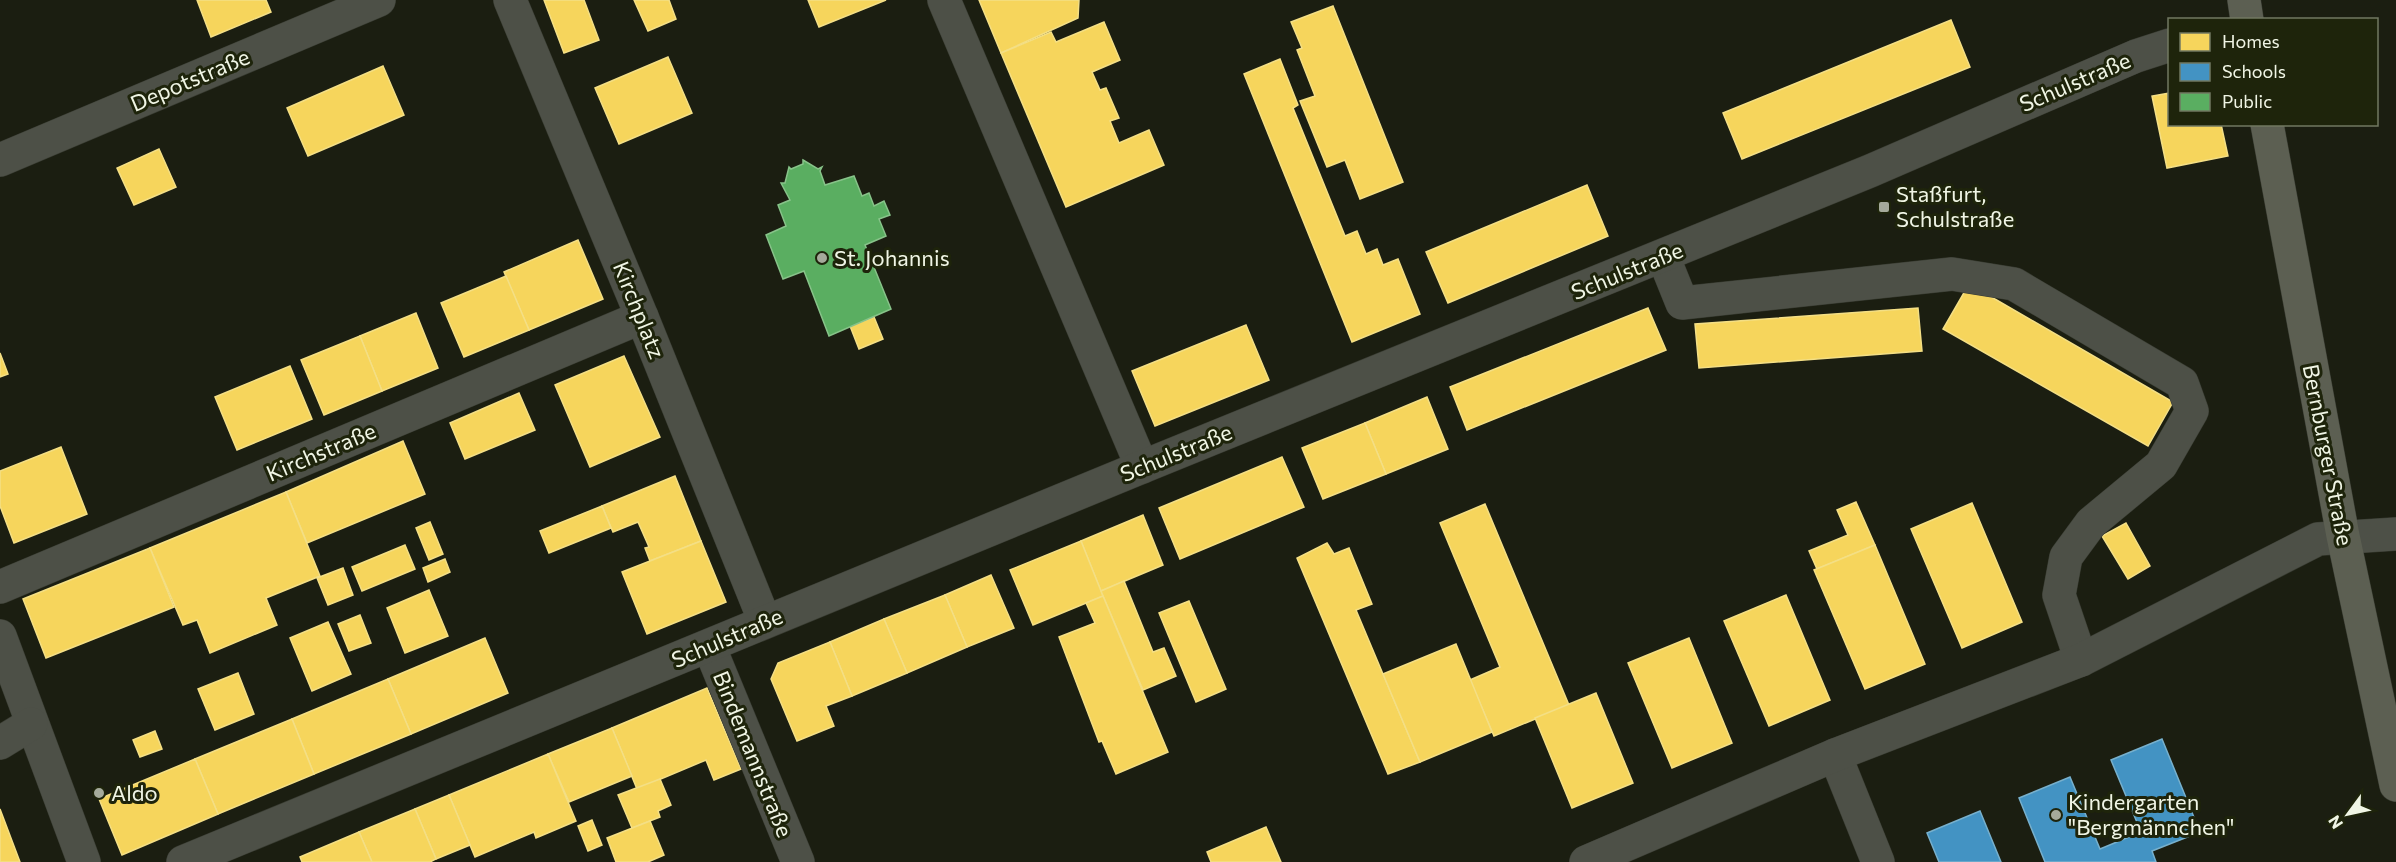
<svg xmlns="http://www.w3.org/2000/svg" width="2396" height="862" font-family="Commissioner,sans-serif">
<rect width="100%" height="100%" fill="#1b1e11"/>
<!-- homes -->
<g fill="#f6d55c" stroke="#f4df85" stroke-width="1.5">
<path d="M197 0H266L271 12 211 37Z"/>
<path d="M544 0H584L599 40 564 53Z"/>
<path d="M634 0H669L676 19 648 31Z"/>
<path d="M808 0H886L819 27Z"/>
<path d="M979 0H1079L1078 18 1001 53Z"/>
<path d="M1333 6 1403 182 1360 199 1345 160 1327 167 1300 101 1315 96 1297 50 1302 48 1291 22Z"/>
<path d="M1951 20 1970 67 1742 159 1723 113Z"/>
<path d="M1104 22 1120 60 1092 72 1100 90 1106 88 1119 118 1110 121 1119 143 1149 130 1164 165 1066 207 1001 53 1051 32 1056 42Z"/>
<path d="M668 57 692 113 619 144 595 88Z"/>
<path d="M1280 59 1298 105 1293 108 1345 236 1357 231 1366 254 1377 249 1383 265 1398 259 1420 314 1352 342 1244 74Z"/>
<path d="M383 66 404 115 308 156 287 108Z"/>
<path d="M2170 93V124H2221L2228 156 2167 168 2152 96Z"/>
<path d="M159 149 176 187 134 205 117 168Z"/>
<path d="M1587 185 1608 236 1448 303 1426 252Z"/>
<path d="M578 240 603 299 529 330 504 272Z"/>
<path d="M506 276 529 330 464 357 441 303Z"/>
<path d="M1969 284 2173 402 2148 446 1943 329Z"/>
<path d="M1648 308 1666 350 1467 430 1450 387Z"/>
<path d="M1918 308 1922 351 1699 368 1695 324Z"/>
<path d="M416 313 438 368 382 391 360 336Z"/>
<path d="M874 317 883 339 859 349 850 326Z"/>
<path d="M1246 325 1269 380 1155 426 1132 371Z"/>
<path d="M360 336 382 391 324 415 301 360Z"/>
<path d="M0 353 8 374 0 377Z"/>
<path d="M624 356 660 437 590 467 555 385Z"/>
<path d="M290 366 312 419 237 450 215 397Z"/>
<path d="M519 393 535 430 465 459 450 423Z"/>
<path d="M1427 397 1448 449 1386 474 1365 423Z"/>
<path d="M1365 423 1386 474 1323 499 1302 448Z"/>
<path d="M403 441 425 494 307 543 286 492Z"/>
<path d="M61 447 87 514 14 543 0 506V471Z"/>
<path d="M1282 457 1304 507 1180 559 1159 508Z"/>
<path d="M675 476 701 541 650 561 645 548 649 547 638 522 613 532 602 506Z"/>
<path d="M286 492 320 576 266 598 277 625 210 653 197 620 183 625 150 548Z"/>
<path d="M1856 502 1875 545 1817 569 1809 551 1848 535 1837 510Z"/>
<path d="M1972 503 2022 622 1962 648 1911 529Z"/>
<path d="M1485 504 1569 705 1494 736 1470 680 1500 667 1440 523Z"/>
<path d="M602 506 611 528 549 553 540 531Z"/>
<path d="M1143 515 1163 565 1101 591 1081 541Z"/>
<path d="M430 522 443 554 429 560 416 528Z"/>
<path d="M2126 523 2150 566 2128 579 2102 536Z"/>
<path d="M701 541 726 602 647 634 622 572Z"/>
<path d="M1081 541 1103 596 1033 625 1010 570Z"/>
<path d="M1327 543 1334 554 1349 548 1372 604 1356 610 1420 762 1388 774 1297 558Z"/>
<path d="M405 545 415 569 362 591 352 567Z"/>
<path d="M1875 545 1925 664 1865 689 1814 570Z"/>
<path d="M150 548 174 607 46 658 23 599Z"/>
<path d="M445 559 450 572 428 582 423 568Z"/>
<path d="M343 568 353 595 328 605 317 578Z"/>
<path d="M991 575 1014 628 967 647 945 595Z"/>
<path d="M1124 581 1153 652 1164 648 1176 676 1143 690 1101 591Z"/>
<path d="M429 590 448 636 405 653 387 608Z"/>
<path d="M945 595 967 647 907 673 884 619Z"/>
<path d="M1786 595 1830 700 1769 726 1724 621Z"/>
<path d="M1103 596 1168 752 1116 774 1102 741 1099 742 1059 637 1095 623 1086 603Z"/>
<path d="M1189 601 1226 689 1196 702 1159 613Z"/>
<path d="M360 615 371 643 349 651 338 624Z"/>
<path d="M884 619 907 673 852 696 830 642Z"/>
<path d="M328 622 351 674 312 691 290 638Z"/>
<path d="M485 638 508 693 411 734 388 679Z"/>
<path d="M1689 638 1732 743 1672 768 1628 663Z"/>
<path d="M830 642 852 696 826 706 834 726 797 741 771 679 778 663Z"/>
<path d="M1456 644 1492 732 1420 762 1383 674Z"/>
<path d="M238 673 254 714 215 730 198 689Z"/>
<path d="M388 679 411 734 314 774 292 719Z"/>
<path d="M707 688 741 769 714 780 706 760 637 789 612 728Z"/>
<path d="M1596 693 1633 783 1572 808 1535 718Z"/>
<path d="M292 719 314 774 218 814 195 759Z"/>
<path d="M612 728 632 776 569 802 548 754Z"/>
<path d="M155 731 162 749 140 757 133 740Z"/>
<path d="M548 754 576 821 536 838 534 832 475 857 449 795Z"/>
<path d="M195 759 218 814 122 855 99 799Z"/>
<path d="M660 779 671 805 658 811 660 817 632 828 618 795Z"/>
<path d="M449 795 470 845 436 859 415 809Z"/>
<path d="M0 809 20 862H0Z"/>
<path d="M415 809 436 859 430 862H372L359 832Z"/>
<path d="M592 820 602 845 588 851 578 826Z"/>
<path d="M650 821 664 855 648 862H616L607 838Z"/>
<path d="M1266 827 1281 862H1211L1207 852Z"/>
<path d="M359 832 372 862H302L300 857Z"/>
</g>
<!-- schools -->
<g fill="#4393c3" stroke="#77b0cd" stroke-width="1.5">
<path d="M2162 739 2200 832 2152 851 2156 862H2045L2019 798 2070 777 2100 849 2141 832 2111 760Z"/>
<path d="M1980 811 2001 862H1939L1927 833Z"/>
</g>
<!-- public -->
<path fill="#5aae61" stroke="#87c389" stroke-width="1.5" d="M803 160 818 169 822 167 820 171 825 185 854 176 862 196 869 193 874 206 884 201 890 215 879 219 886 236 865 245 891 309 829 336 804 271 783 279 766 235 786 226 778 205 790 200 781 183H785L789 167 791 169 803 164Z"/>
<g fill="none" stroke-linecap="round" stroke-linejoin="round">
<defs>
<g id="minor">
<path d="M510 0 642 317 765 622"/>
<path d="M944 0 1142 467"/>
<path d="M0 160 379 0"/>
<path d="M1663 256 1682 303 1952 274 2014 284 2182 383 2192 411 2161 465 2091 523 2066 557 2059 595 2081 660"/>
<path d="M0 587 642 317"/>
<path d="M0 636 84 862"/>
<path d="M709 646 798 862"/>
<path d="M0 743 31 724"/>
<path d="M1835 755 1878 862"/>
<path d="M183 862 1142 467 1870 171 2136 56 2170 45"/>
<path d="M1586 862 1835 755 2081 660 2318 539 2396 534"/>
</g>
<g id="major">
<path d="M2244 0 2247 20"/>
<path d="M2267 124 2343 536 2396 785"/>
</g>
</defs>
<!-- minor casing -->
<use href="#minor" stroke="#383b31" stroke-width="34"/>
<!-- major casing -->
<use href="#major" stroke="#383b31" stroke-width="34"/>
<!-- minor -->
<use href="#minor" stroke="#4d5047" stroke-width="33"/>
<!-- major -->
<use href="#major" stroke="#5c5f52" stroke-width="33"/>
</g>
<!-- markers -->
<g fill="#a5aa9b" stroke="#1e240b" stroke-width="2">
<rect x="1878" y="201" width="12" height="12" rx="3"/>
<circle cx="822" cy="258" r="6"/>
<circle cx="99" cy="793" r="6"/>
<circle cx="2056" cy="815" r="6"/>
</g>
<g text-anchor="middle" stroke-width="6" stroke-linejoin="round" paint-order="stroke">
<!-- street labels -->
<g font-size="22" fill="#f0f5e5" stroke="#1e240b">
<text transform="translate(190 80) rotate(-23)" y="8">Depotstraße</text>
<text transform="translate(2075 82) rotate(-23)" y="8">Schulstraße</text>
<text transform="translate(1627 271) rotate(-22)" y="8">Schulstraße</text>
<text transform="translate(639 310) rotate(68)" y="8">Kirchplatz</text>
<text transform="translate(321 452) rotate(-23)" y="8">Kirchstraße</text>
<text transform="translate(1176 453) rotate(-22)" y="8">Schulstraße</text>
<text transform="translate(2328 455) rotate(79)" y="8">Bernburger Straße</text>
<text transform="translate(727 638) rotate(-23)" y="8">Schulstraße</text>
<text transform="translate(753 754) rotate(68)" y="8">Bindemannstraße</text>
</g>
<!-- poi labels -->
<g font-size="22" fill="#f0f5e5" stroke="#1e240b" text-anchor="start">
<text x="1896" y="202">Staßfurt,<tspan x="1896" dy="25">Schulstraße</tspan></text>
<text x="834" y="266">St. Johannis</text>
<text x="111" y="801">Aldo</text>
<text x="2068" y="810">Kindergarten<tspan x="2068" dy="25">"Bergmännchen"</tspan></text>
</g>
</g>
<!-- legend -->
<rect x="2168" y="18" width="210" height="108" fill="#1e240b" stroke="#727862" stroke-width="1.5"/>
<rect x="2180" y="33" width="30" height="18" fill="#f6d55c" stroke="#727862" stroke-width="1.5"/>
<text x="2222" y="48" font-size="18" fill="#f0f5e5">Homes</text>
<rect x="2180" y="63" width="30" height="18" fill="#4393c3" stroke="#727862" stroke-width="1.5"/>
<text x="2222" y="78" font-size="18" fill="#f0f5e5">Schools</text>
<rect x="2180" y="93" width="30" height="18" fill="#5aae61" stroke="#727862" stroke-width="1.5"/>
<text x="2222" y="108" font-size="18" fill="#f0f5e5">Public</text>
<!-- north arrow -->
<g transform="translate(2348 814) rotate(237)" stroke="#1e240b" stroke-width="4.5" paint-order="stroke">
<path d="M0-4.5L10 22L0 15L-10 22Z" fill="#f0f5e5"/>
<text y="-9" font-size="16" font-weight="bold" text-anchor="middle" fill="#f0f5e5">N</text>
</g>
</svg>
